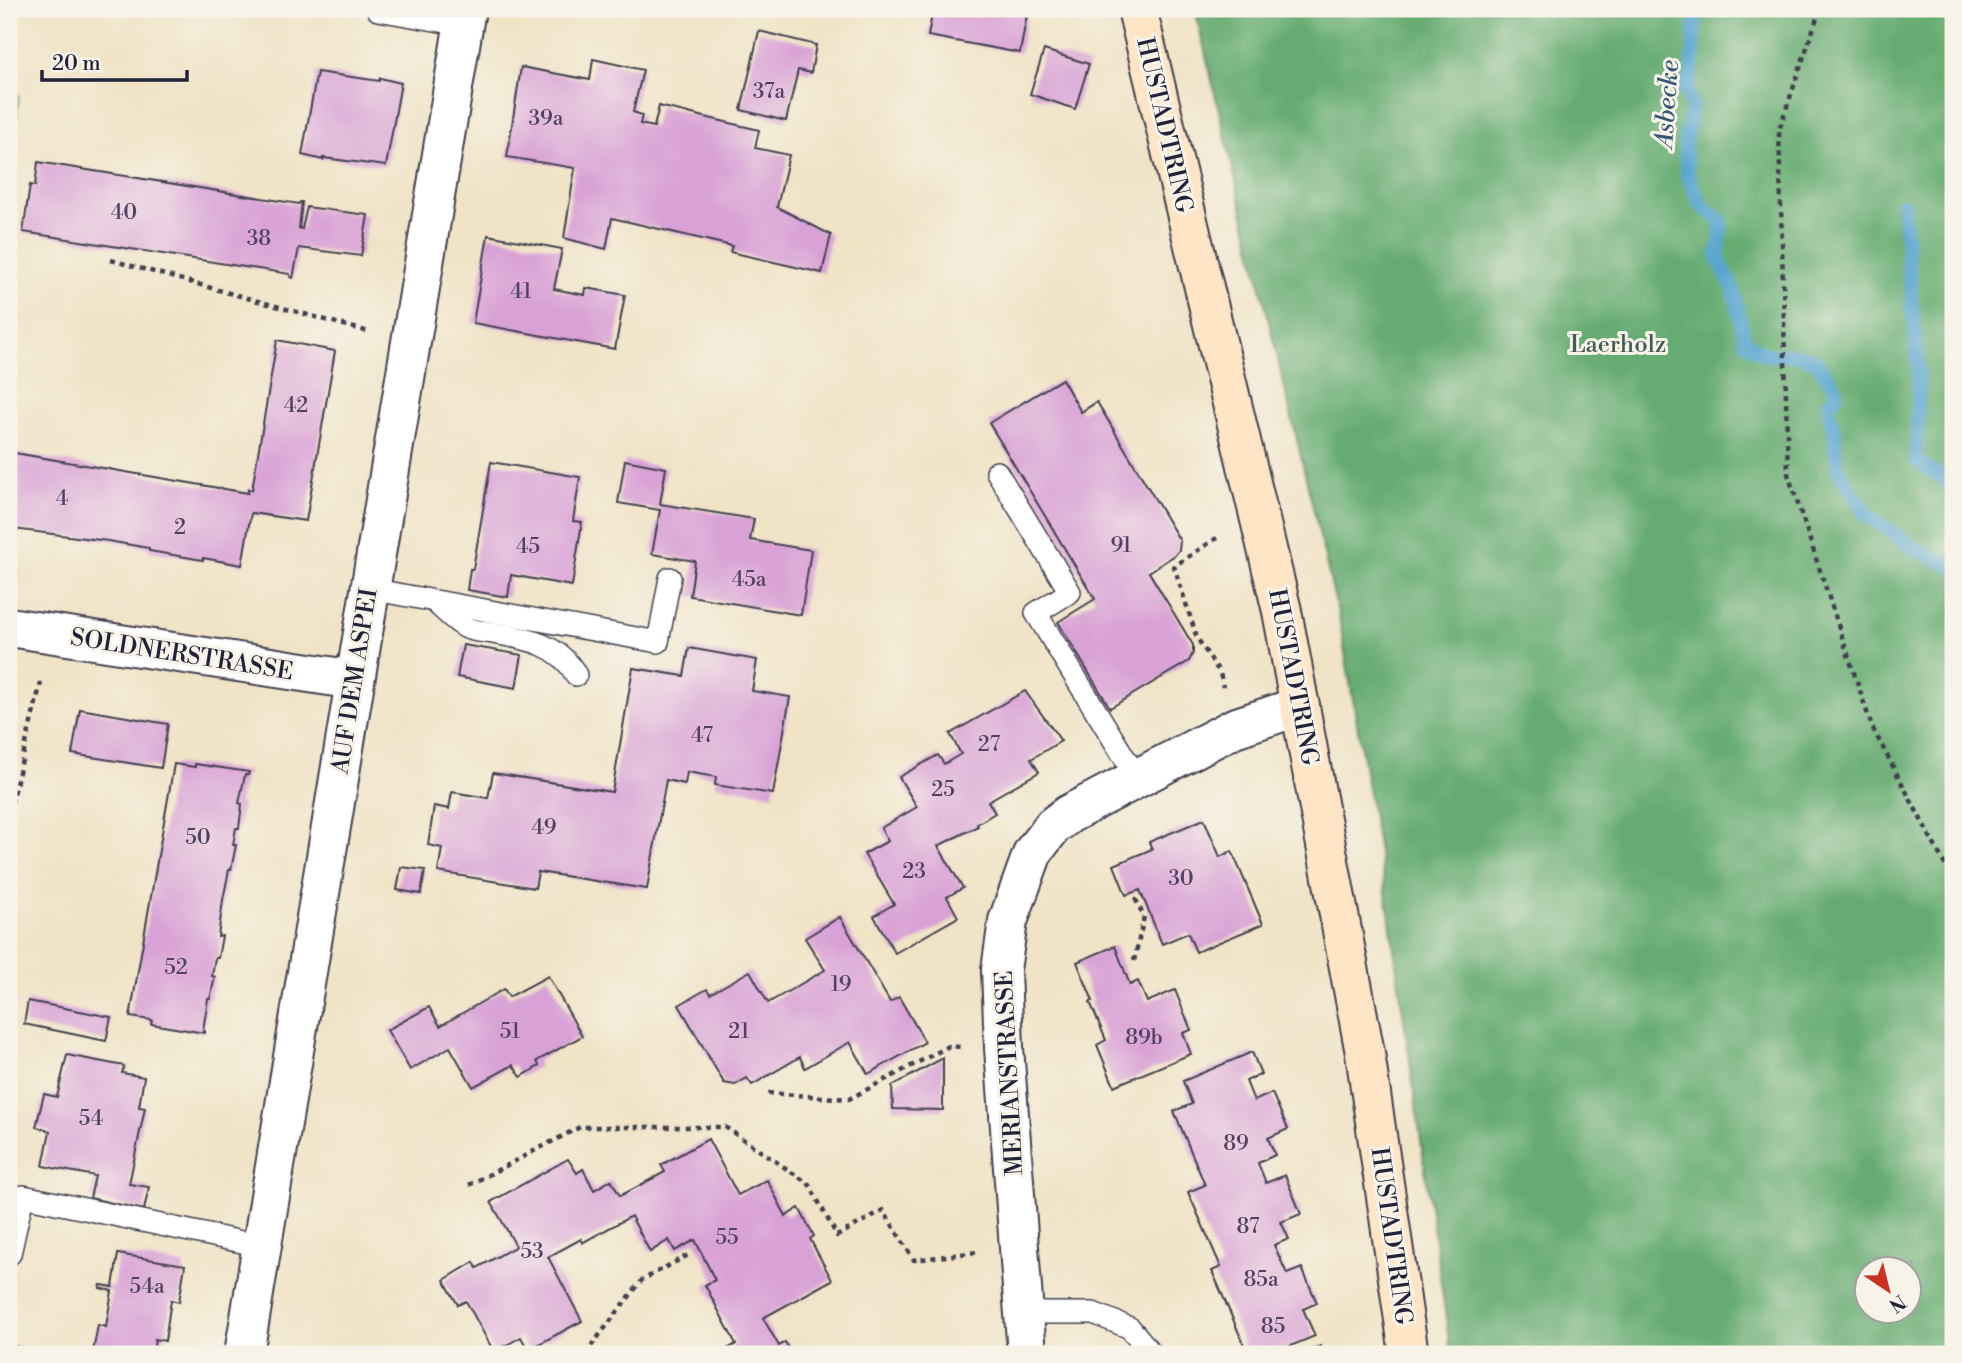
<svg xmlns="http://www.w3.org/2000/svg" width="1962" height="1363" font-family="'Libre Bodoni',serif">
<rect width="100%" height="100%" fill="#f7f3e8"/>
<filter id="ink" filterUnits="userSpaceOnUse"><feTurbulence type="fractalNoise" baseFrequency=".0143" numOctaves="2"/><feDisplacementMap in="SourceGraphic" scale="14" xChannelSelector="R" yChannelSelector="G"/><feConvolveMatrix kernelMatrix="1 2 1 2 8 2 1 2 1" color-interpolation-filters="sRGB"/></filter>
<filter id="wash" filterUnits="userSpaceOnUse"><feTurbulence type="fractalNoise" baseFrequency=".00686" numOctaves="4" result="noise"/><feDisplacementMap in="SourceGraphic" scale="28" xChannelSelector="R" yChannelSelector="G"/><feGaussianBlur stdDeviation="1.57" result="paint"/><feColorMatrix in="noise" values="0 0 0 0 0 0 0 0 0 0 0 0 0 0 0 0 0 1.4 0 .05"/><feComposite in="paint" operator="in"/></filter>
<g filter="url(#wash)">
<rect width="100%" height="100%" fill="#f0e3c6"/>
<!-- green -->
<path fill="#7ec885" stroke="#507560" stroke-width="2" d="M9 92 19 96 9 164Z"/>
<!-- forest -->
<path fill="#66ac72" stroke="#446756" stroke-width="2" fill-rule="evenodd" d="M1195 9H1953V1354H1451L1388 906 1339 617ZM1868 1268H1910V1310H1868Z"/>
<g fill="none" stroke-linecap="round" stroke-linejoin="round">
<!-- stream -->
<g stroke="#55a4cf" stroke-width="14">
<path d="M1696 9 1692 74 1686 89 1692 107 1685 141 1688 176 1701 205 1722 221 1718 258 1733 288 1746 343 1766 355 1796 354 1816 361 1836 389V398L1829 402V413L1834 428 1837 467 1866 514 1914 548 1953 567"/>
<path d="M1903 204 1919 375 1916 460 1953 486"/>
</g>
</g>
<g id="blocks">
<!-- building -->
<g fill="#d9a2d6">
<path d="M933 9H1028L1020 53 928 36Z"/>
<path d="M759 31 816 45 811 73 798 70 786 121 741 110Z"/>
<path d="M1044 50 1089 64 1075 109 1030 94Z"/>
<path d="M593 59 643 70 633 112 642 115 640 124 654 127 659 106 759 130 755 148 789 155 777 207 831 235 822 273 730 252 732 246 612 218 606 249 564 238 575 168 507 157 521 67 590 80Z"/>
<path d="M317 72 379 81 380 78 401 83 386 166 323 158V160L302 155Z"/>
<path d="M38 162 299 204 300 202H302L299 228 302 229 307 207 368 215 361 256 299 248 293 278 290 277V274L23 232 30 185 35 186Z"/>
<path d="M488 235 562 249 554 289 585 295 586 288 625 295 615 349 473 323Z"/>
<path d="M277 340 335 351 306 521 251 513 242 565 203 558V560L149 551V548L108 541 13 529 14 526H9V452L248 493V489L252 490Z"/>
<path d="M1062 379 1081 412 1097 402 1180 541 1179 550 1175 555 1149 572 1193 645V653L1189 661 1110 708 1058 622 1095 599 989 423Z"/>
<path d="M625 460 666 468 660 504 754 519 750 540 811 550 801 615 690 596 695 561 652 554 660 510 618 503Z"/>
<path d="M491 462 580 477 573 521 582 522 572 586 511 575 508 597 467 590 470 569H473Z"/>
<path d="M463 645 522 655 516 688 457 677Z"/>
<path d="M689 648 757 660 752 691 790 697 773 794 715 785 716 777 687 772 685 784 666 780 647 889 538 872 535 888 438 872 442 848 428 845 434 806 449 809 452 792 488 798 493 773 612 792 633 668 684 676Z"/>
<path d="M1025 691 1061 741 1031 759 1039 772 988 801 995 813 977 824 978 826 938 846 963 888 947 897 958 917 895 953 874 916 894 904 864 854 888 841 881 828 917 807 899 777 938 755 944 764 961 754 950 734Z"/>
<path d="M80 709 168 724 161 768 72 754Z"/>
<path d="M174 764 195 767V764L249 772 248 775H245L239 803 242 804 239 828H236L233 845H236L231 870H229L223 900 218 937 222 936 218 958H215L212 976 215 977 210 999H208L203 1030 205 1031V1033L151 1024 152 1020 130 1017Z"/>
<path d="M1204 819 1220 857 1232 851 1263 924 1196 952 1188 933 1162 944 1140 890 1126 895 1114 865 1152 849 1149 842Z"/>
<path d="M401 867 425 870 421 894 397 890Z"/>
<path d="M840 917 890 1002 899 997 925 1042 868 1074 850 1042 805 1068 800 1057 752 1085 747 1078 735 1085 724 1083 679 1005 707 989 710 994 750 971 768 1003 825 970 805 938Z"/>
<path d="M1115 946 1130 985 1138 981 1147 1002 1175 990 1191 1030 1183 1033 1191 1054 1114 1086 1097 1045 1106 1040 1090 1002 1093 1001 1077 962Z"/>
<path d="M548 976 582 1036 537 1061 539 1066 521 1077 513 1065 473 1087 450 1047 410 1070 387 1030 429 1007 440 1026 504 989 509 997Z"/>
<path d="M28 1001 111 1017 106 1041 24 1024Z"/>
<path d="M1252 1052 1261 1074 1246 1081 1254 1101 1272 1093 1288 1129 1268 1138 1275 1155 1258 1163 1266 1183 1285 1175 1301 1214 1281 1222 1289 1239 1274 1245 1287 1274 1302 1268 1317 1303 1303 1309 1315 1336 1271 1354H1248L1212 1271 1221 1267 1188 1192 1205 1185 1174 1111 1192 1104 1183 1081Z"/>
<path d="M67 1055 124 1066 122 1073 144 1077 139 1107 145 1108 129 1184 149 1187 144 1210 90 1198 95 1176 43 1166 50 1131 36 1127 44 1094 57 1097Z"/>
<path d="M943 1058V1110L893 1109 892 1086Z"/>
<path d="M708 1139 738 1195 767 1180 786 1216 799 1208 814 1236 810 1239 832 1280 763 1318 779 1346 785 1342 792 1354H718L736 1344 705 1285 715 1280 695 1240 675 1251 669 1240 650 1252 631 1216 582 1243 581 1239 548 1257 582 1321 528 1350 521 1337 494 1352 466 1301 458 1305 444 1280 474 1262 477 1268 516 1246 491 1202 568 1159 577 1173 583 1169 594 1190 611 1180 620 1196 665 1172 661 1165Z"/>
<path d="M118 1254 185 1265 179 1302 171 1300 165 1341 155 1339 153 1354H107L93 1352 98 1325 106 1327 112 1291 100 1288 101 1285 113 1287Z"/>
<path d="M9 1345 28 1349 26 1354H9Z"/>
<path d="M1320 1346 1323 1354H1301Z"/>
</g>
</g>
</g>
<g filter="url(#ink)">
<use href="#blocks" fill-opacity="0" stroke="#413f50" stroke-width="2"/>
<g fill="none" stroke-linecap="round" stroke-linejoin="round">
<defs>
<g id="lane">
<path d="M378 10 463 25"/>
<path d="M997 472 1070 592 1036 613 1137 778"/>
<path d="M370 589 658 642 670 578"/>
<path d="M436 603C445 611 455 622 465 627 471 631 480 631 487 632 521 638 558 641 576 675"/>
<path d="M10 1254 23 1196 261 1246"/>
<path d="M1024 1313H1093L1130 1328 1152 1354"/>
</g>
<g id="street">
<path d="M9 627 355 680"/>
<path d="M244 1354 466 9"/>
<path d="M1027 1354 1004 1048 1001 970 1008 921 1033 852 1053 826 1069 814 1234 728 1300 706"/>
</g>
<path id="secondary" d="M1137 9 1282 611 1365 1053 1409 1354"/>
</defs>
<!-- lane casing -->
<use href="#lane" stroke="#413f50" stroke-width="24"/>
<!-- street casing -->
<use href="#street" stroke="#413f50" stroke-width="42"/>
<!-- secondary casing -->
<use href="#secondary" stroke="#413f50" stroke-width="42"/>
<!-- path -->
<g stroke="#413f50" stroke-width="4.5" stroke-dasharray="5 5" stroke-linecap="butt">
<path d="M1820 9 1779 130 1788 474 1872 727 1953 880"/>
<path d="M111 260 369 332"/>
<path d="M1217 538 1174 566 1197 638 1220 673 1223 687"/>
<path d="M9 813 42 678"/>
<path d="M1134 961 1144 917 1136 900 1142 897"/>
<path d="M768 1093 849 1099 949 1046 961 1047"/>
<path d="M469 1185 580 1127H725L809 1184 837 1236 883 1210 914 1260 977 1252"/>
<path d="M585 1354 642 1280 690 1254"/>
</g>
<!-- lane -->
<use href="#lane" stroke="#fff" stroke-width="21"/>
<!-- street -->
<use href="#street" stroke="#fff" stroke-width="38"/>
<!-- secondary -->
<use href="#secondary" stroke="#fee5c5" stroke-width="38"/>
</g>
</g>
<g text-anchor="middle" stroke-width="6" stroke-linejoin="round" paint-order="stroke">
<!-- number labels -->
<g font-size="21" fill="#504262">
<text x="769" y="98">37a</text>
<text x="546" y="125">39a</text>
<text x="124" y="219">40</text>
<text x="259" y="245">38</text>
<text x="521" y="298">41</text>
<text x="296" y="412">42</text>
<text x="62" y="505">4</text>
<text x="180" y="534">2</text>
<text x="1121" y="552">91</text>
<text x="528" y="553">45</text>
<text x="749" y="586">45a</text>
<text x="702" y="742">47</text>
<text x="989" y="751">27</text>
<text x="943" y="796">25</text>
<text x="544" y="834">49</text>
<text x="198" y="844">50</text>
<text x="914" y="878">23</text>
<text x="1181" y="885">30</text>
<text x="176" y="974">52</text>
<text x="841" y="991">19</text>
<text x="510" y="1038">51</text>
<text x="739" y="1038">21</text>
<text x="1144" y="1044">89b</text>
<text x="91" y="1125">54</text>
<text x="1236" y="1150">89</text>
<text x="1248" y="1233">87</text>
<text x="727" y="1244">55</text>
<text x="532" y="1258">53</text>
<text x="1261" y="1286">85a</text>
<text x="147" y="1293">54a</text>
<text x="1273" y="1333">85</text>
</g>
<!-- street labels -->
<g font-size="24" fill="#22223b" stroke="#f7f3e8">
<text transform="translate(1165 125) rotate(77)" y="8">HUSTADTRING</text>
<text transform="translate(182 654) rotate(9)" y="8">SOLDNERSTRASSE</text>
<text transform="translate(1294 677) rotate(79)" y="8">HUSTADTRING</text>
<text transform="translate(354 681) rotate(-81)" y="8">AUF DEM ASPEI</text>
<text transform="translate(1009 1073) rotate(-93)" y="8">MERIANSTRASSE</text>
<text transform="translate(1392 1236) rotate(82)" y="8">HUSTADTRING</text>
</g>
<!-- park labels -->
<g font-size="24" fill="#425c55" stroke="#f7f3e8">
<text x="1618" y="352">Laerholz</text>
</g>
<!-- water labels -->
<g font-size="26" font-style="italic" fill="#365676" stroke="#f7f3e8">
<text transform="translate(1666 104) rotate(-86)" y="9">Asbecke</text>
</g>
</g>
<!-- margin -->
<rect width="1962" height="1363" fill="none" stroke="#f7f3e8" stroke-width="35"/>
<!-- north arrow -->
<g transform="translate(1888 1290) rotate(145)"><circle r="33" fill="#f7f3e8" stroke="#a29fa3" stroke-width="2"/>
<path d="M0-5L12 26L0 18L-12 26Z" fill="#c8321e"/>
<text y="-10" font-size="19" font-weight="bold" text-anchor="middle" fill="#22223b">N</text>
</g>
<!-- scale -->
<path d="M42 70v10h145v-10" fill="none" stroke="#22223b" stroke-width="3.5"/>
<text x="52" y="70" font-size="21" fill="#22223b" stroke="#f7f3e8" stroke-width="5" paint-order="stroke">20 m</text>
</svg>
